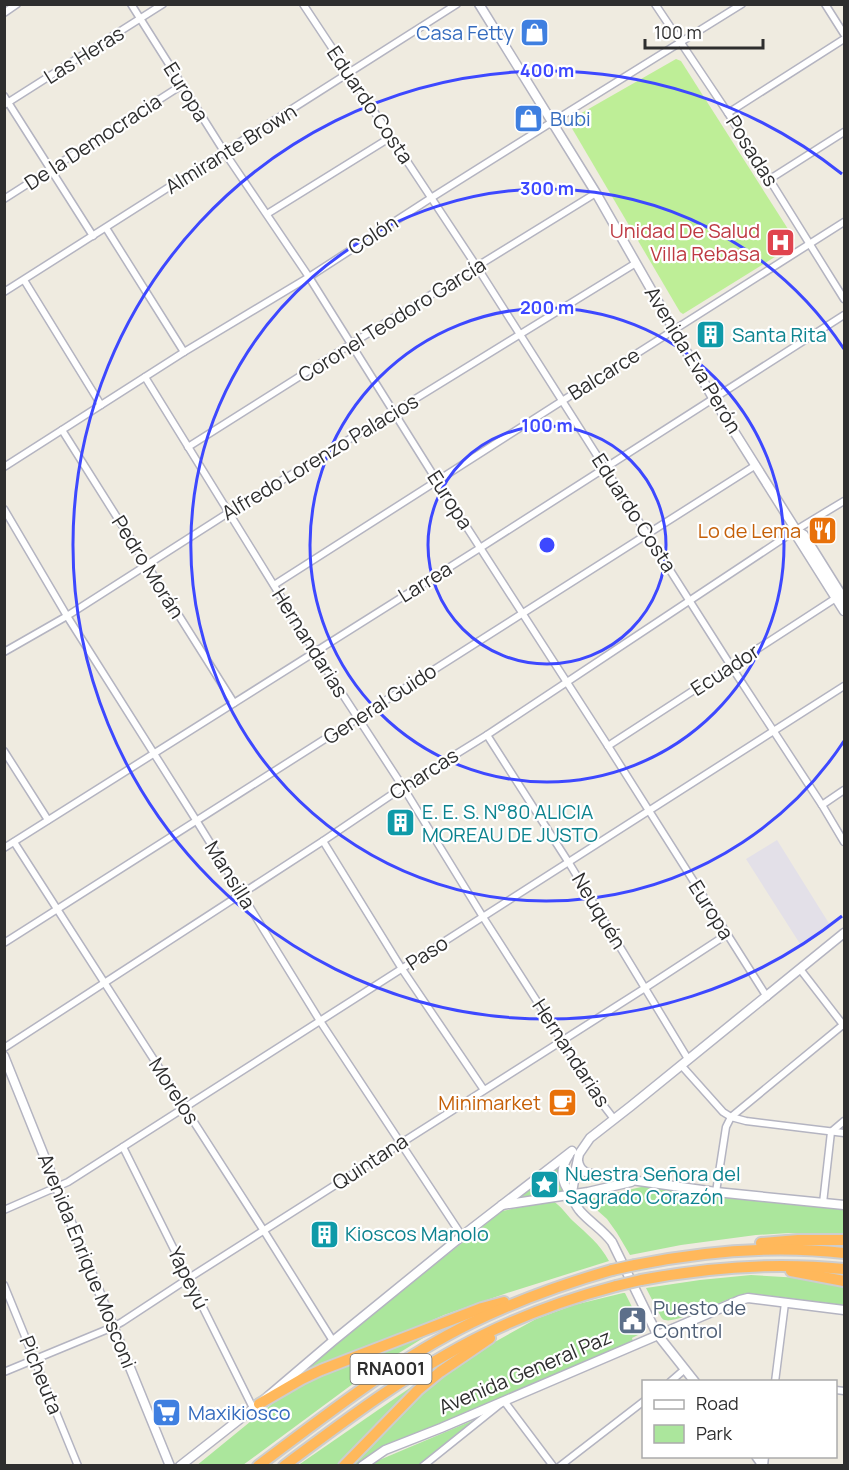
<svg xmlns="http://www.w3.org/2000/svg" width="849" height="1470" font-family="Manrope,sans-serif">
<rect width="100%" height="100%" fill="#efebe0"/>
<!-- industrial -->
<path fill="#e3e0e8" d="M777 840 830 925 802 947 746 859Z"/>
<!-- green -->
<g fill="#abe69c">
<path d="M562 1162C559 1173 557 1182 565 1192L511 1201Z"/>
<path d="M641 1187H661L844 1210V1236L789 1233 756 1235 681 1245 630 1255 617 1233 607 1219 589 1203 590 1199Z"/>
<path d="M553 1201C563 1208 565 1213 573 1221 587 1234 600 1244 609 1261L507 1293 444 1315 365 1350 305 1371 346 1335 502 1211Z"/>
<path d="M751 1275 801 1278 844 1285V1305L748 1293C730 1296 678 1324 665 1320 663 1320 662 1318 661 1317L646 1288 700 1280Z"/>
<path d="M623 1293H625L643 1329 640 1334 632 1338 633 1341 361 1465 353 1466 417 1397 440 1376 484 1348 536 1319 574 1305Z"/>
<path d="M433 1332 373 1369 243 1465 196 1466 283 1395 311 1378Z"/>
<path d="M430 1374 340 1465 297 1466Z"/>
<path d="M481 1417 420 1465 372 1466 377 1461Z"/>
</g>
<!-- pitch -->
<path fill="#beee97" d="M676 59 681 61 795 240 794 245 683 314 680 312 570 125 571 119Z"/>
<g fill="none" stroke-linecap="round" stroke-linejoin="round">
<defs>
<g id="street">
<path d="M131 4 225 153 309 277 437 481 608 746 767 997"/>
<path d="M303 4 477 267 731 666 822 805 844 842"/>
<path d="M655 4 728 113 844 299"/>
<path d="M825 4 844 34"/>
<path d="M4 13 17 4"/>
<path d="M4 96 93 236"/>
<path d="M4 105 163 4"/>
<path d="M728 113 844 39"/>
<path d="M770 179 844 132"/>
<path d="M4 199 182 85"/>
<path d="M267 214 391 137"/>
<path d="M106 228 184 352"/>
<path d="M24 280 101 405"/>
<path d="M4 292 457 4"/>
<path d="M145 377 315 652 403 787 483 917 604 1106 614 1119"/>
<path d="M62 430 234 703"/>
<path d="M188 447 351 344 596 193"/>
<path d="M4 467 184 352 309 277 431 198 552 122 742 4"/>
<path d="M4 509 67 616 196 820 320 1021 462 1236"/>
<path d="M274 585 562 401 844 222"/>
<path d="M4 652 67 616 228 513 394 412 636 263"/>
<path d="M487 735 569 863 688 1059"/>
<path d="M608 746 839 596"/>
<path d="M4 751 48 820"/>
<path d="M822 805 844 790"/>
<path d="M323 841 402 969 484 1090"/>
<path d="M14 842 264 1231 333 1341"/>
<path d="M4 848 480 548 844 315"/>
<path d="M4 943 756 465"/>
<path d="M800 969 844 1026"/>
<path d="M4 1048 323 841 403 787 487 735 796 530 844 501"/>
<path d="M681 1065 723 1112 731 1117 746 1121 844 1133"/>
<path d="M123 1147 253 1408"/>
<path d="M716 1192 726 1127 731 1117 844 1024"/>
<path d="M823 1203 831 1132 844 1121"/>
<path d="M4 1210 68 1182 844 686"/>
<path d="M4 1285 78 1466"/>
<path d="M4 1372 113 1327 122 1322 189 1278 645 988 726 935"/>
<path d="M670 1382 685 1369"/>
<path d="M775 1382 785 1303"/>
<path d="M836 1390 844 1391"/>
<path d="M423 1466 504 1401 553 1466"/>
<path d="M560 1466 644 1401"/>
<path d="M764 1466 765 1456"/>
</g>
<g id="secondary">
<path d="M479 4 596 193 713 398 796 530 798 538 844 611"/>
<path d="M796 530 804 535 844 599"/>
<path d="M4 1056 57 1188 170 1466"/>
<path d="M569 1155C559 1170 561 1181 571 1195 574 1201 576 1207 581 1212 591 1223 603 1230 612 1242L657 1334 695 1382"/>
<path d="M578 1161C580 1172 587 1173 596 1175L716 1192 844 1205"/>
<path d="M570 1195 573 1187 576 1168 579 1154 590 1138 631 1106 844 933"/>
<path d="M502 1205 588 1192 631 1182"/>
<path d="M756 1456 763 1466"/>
<path d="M180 1466 259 1404 333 1341 462 1236 572 1151"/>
<path d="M362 1466 385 1450 441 1428 740 1300 748 1298 844 1310"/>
</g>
<g id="highway">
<path d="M761 1243 798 1240H844"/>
<path d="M635 1265C704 1251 774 1245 844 1253"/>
<path d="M791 1271 844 1281"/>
<path d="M641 1280C709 1267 775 1262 844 1269"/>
<path d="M259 1404 302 1379 321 1370 482 1308 504 1302"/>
<path d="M258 1466C326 1415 394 1361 471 1323 516 1301 563 1284 612 1270"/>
<path d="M284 1466C348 1418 412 1370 483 1335 526 1314 570 1298 616 1286"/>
<path d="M344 1466 418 1390 440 1372 490 1338"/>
</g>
</defs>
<!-- street casing -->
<use href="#street" stroke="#b4b4c1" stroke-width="9"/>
<!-- secondary casing -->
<use href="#secondary" stroke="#b4b4c1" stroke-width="11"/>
<!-- highway casing -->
<use href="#highway" stroke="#cdcdcd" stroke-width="14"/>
<!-- street -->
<use href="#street" stroke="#fff" stroke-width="6"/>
<!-- secondary -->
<use href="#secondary" stroke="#fff" stroke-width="8"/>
<!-- highway -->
<use href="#highway" stroke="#ffb85b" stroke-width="10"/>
<defs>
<g id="highway-bridge">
<path d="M612 1270 635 1265"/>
<path d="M616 1286 641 1280"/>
</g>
</defs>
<!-- highway-bridge casing -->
<use href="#highway-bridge" stroke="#cdcdcd" stroke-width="14" stroke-linecap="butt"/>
<!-- highway-bridge -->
<use href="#highway-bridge" stroke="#ffb85b" stroke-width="10"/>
</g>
<!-- distance rings -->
<g fill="none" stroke="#3d48ff" stroke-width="3">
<circle cx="547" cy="545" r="119"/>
<circle cx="547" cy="545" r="237"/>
<path d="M844 741A356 356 0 1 1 844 349"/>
<path d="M842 916A474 474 0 1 1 842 174"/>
</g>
<!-- icons -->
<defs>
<symbol id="shop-square" viewBox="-11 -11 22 22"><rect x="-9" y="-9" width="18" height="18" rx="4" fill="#3f7fe0" stroke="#fff"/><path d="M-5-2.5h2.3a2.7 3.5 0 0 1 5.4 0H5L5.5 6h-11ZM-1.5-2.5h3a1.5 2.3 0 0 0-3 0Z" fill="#fff"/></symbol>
<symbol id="hospital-square" viewBox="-11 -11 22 22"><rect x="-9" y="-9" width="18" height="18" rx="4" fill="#e0444e" stroke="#fff"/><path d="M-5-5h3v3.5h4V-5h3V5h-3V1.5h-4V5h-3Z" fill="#fff"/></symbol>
<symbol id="building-square" viewBox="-11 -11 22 22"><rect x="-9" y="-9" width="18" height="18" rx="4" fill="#0f9aa8" stroke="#fff"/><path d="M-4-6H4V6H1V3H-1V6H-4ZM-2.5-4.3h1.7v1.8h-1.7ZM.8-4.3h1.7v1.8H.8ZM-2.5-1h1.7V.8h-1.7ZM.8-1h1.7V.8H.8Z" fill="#fff"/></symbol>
<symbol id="restaurant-square" viewBox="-11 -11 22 22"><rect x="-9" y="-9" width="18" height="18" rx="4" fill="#e8710a" stroke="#fff"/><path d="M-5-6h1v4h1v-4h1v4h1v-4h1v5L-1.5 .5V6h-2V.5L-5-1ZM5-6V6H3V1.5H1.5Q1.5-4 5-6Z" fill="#fff"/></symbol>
<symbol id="cafe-square" viewBox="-11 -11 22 22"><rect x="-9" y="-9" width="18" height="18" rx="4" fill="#e8710a" stroke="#fff"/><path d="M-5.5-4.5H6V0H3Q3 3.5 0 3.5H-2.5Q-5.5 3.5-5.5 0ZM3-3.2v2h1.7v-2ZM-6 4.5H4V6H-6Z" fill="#fff"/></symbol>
<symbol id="sight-square" viewBox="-11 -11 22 22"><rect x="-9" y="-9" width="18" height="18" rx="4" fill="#0f9aa8" stroke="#fff"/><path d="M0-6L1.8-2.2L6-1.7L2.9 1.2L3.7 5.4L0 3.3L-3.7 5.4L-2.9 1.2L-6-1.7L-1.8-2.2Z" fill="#fff"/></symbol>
<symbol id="civic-square" viewBox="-11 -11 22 22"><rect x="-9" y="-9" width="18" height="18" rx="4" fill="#5c6f8a" stroke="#fff"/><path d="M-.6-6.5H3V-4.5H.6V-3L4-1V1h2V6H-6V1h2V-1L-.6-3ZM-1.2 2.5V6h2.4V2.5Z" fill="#fff"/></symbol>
<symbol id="supermarket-square" viewBox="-11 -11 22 22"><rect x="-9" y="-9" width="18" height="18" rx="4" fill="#3f7fe0" stroke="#fff"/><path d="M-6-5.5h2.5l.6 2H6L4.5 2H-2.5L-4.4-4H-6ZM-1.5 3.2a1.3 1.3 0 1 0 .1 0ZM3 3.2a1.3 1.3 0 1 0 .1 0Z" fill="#fff"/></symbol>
</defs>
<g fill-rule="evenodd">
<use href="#shop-square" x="518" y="16" width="33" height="33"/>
<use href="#shop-square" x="512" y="102" width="33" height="33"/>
<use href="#hospital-square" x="764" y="226" width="33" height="33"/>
<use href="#building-square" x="694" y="318" width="33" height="33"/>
<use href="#restaurant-square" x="806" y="514" width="33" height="33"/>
<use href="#building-square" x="384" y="806" width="33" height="33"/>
<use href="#cafe-square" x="546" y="1086" width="33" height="33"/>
<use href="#sight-square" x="528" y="1168" width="33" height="33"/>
<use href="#building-square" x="308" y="1218" width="33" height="33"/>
<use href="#civic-square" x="616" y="1304" width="33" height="33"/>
<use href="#supermarket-square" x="150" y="1396" width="33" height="33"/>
</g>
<g text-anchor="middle" stroke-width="4.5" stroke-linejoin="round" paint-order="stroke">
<!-- shield labels -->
<rect fill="#fff" stroke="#6d6d6d" stroke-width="1.5" x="350.5" y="1354" width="81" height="30" rx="4.5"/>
<g font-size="18" font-weight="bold" fill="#2e2e2e">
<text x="391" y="1375">RNA001</text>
</g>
<!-- shop labels -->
<g font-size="20" fill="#366cbe" stroke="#fff" text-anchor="start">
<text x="514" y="40" text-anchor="end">Casa Fetty</text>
<text x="550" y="126">Bubi</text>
<text x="188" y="1420">Maxikiosco</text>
</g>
<!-- street labels -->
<g font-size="20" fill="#2e2e2e" stroke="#fff">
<text transform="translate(84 55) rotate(-32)" y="7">Las Heras</text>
<text transform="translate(186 92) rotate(58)" y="7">Europa</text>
<text transform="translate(370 105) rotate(56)" y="7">Eduardo Costa</text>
<text transform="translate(93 142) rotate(-33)" y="7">De la Democracia</text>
<text transform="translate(231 149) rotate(-32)" y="7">Almirante Brown</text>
<text transform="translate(752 151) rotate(58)" y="7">Posadas</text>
<text transform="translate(373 235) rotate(-33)" y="7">Colón</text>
<text transform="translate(392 320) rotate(-32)" y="7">Coronel Teodoro García</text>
<text transform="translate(693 360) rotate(59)" y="7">Avenida Eva Perón</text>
<text transform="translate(604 374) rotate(-32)" y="7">Balcarce</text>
<text transform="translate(320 457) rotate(-31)" y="7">Alfredo Lorenzo Palacios</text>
<text transform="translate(450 500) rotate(57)" y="7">Europa</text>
<text transform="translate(634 513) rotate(57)" y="7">Eduardo Costa</text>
<text transform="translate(148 567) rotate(58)" y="7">Pedro Morán</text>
<text transform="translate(425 582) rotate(-32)" y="7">Larrea</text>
<text transform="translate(310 643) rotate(58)" y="7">Hernandarias</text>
<text transform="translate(725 670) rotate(-33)" y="7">Ecuador</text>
<text transform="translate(380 704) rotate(-33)" y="7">General Guido</text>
<text transform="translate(424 774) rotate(-33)" y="7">Charcas</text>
<text transform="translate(230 875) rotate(58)" y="7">Mansilla</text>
<text transform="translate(711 910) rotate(58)" y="7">Europa</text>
<text transform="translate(599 911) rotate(59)" y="7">Neuquén</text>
<text transform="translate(427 953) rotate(-33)" y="7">Paso</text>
<text transform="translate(571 1053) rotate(57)" y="7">Hernandarias</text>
<text transform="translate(174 1091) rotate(57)" y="7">Morelos</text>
<text transform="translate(370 1162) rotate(-33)" y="7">Quintana</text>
<text transform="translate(87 1261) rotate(68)" y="7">Avenida Enrique Mosconi</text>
<text transform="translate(188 1278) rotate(64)" y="7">Yapeyú</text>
<text transform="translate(525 1372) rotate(-23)" y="7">Avenida General Paz</text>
<text transform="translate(41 1375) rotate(68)" y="7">Picheuta</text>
</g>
<!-- health labels -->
<g font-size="20" fill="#be3a42" stroke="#fff" text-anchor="end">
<text x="760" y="238">Unidad De Salud<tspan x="760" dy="23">Villa Rebasa</tspan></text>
</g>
<!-- culture labels -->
<g font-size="20" fill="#0d838f" stroke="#fff" text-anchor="start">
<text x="732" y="342">Santa Rita</text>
<text x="422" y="819">E. E. S. N°80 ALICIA<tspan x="422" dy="23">MOREAU DE JUSTO</tspan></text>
<text x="565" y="1181">Nuestra Señora del<tspan x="565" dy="23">Sagrado Corazón</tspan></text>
<text x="345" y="1241">Kioscos Manolo</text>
</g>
<!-- food labels -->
<g font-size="20" fill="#c56008" stroke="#fff" text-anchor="end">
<text x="801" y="538">Lo de Lema</text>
<text x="541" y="1110">Minimarket</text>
</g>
<!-- service labels -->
<g font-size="20" fill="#4e5e75" stroke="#fff" text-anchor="start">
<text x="653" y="1315">Puesto de<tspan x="653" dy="23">Control</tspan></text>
</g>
</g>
<circle cx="547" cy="545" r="9" fill="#3d48ff" stroke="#fff" stroke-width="3"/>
<g font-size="18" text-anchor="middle" font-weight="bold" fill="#3d48ff" stroke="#fff" stroke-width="4.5" stroke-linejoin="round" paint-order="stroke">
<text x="547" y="77">400 m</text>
<text x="547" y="195">300 m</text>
<text x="547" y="314">200 m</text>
<text x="547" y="432">100 m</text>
</g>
<!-- border -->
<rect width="849" height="1470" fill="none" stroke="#2e2e2e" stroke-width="12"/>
<!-- legend -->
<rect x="642" y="1380" width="195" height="78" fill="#ffffff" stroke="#ababab" stroke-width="1.5"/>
<rect x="654" y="1400" width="30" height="9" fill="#ffffff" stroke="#ababab" stroke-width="1.5"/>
<text x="696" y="1410" font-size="18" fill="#2e2e2e">Road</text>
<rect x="654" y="1425" width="30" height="18" fill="#abe69c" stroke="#ababab" stroke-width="1.5"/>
<text x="696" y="1440" font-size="18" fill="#2e2e2e">Park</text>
<!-- scale -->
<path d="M645 39v9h118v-9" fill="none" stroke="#2e2e2e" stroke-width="3"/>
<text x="654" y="39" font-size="18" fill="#2e2e2e" stroke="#ffffff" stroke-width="4.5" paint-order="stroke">100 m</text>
</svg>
